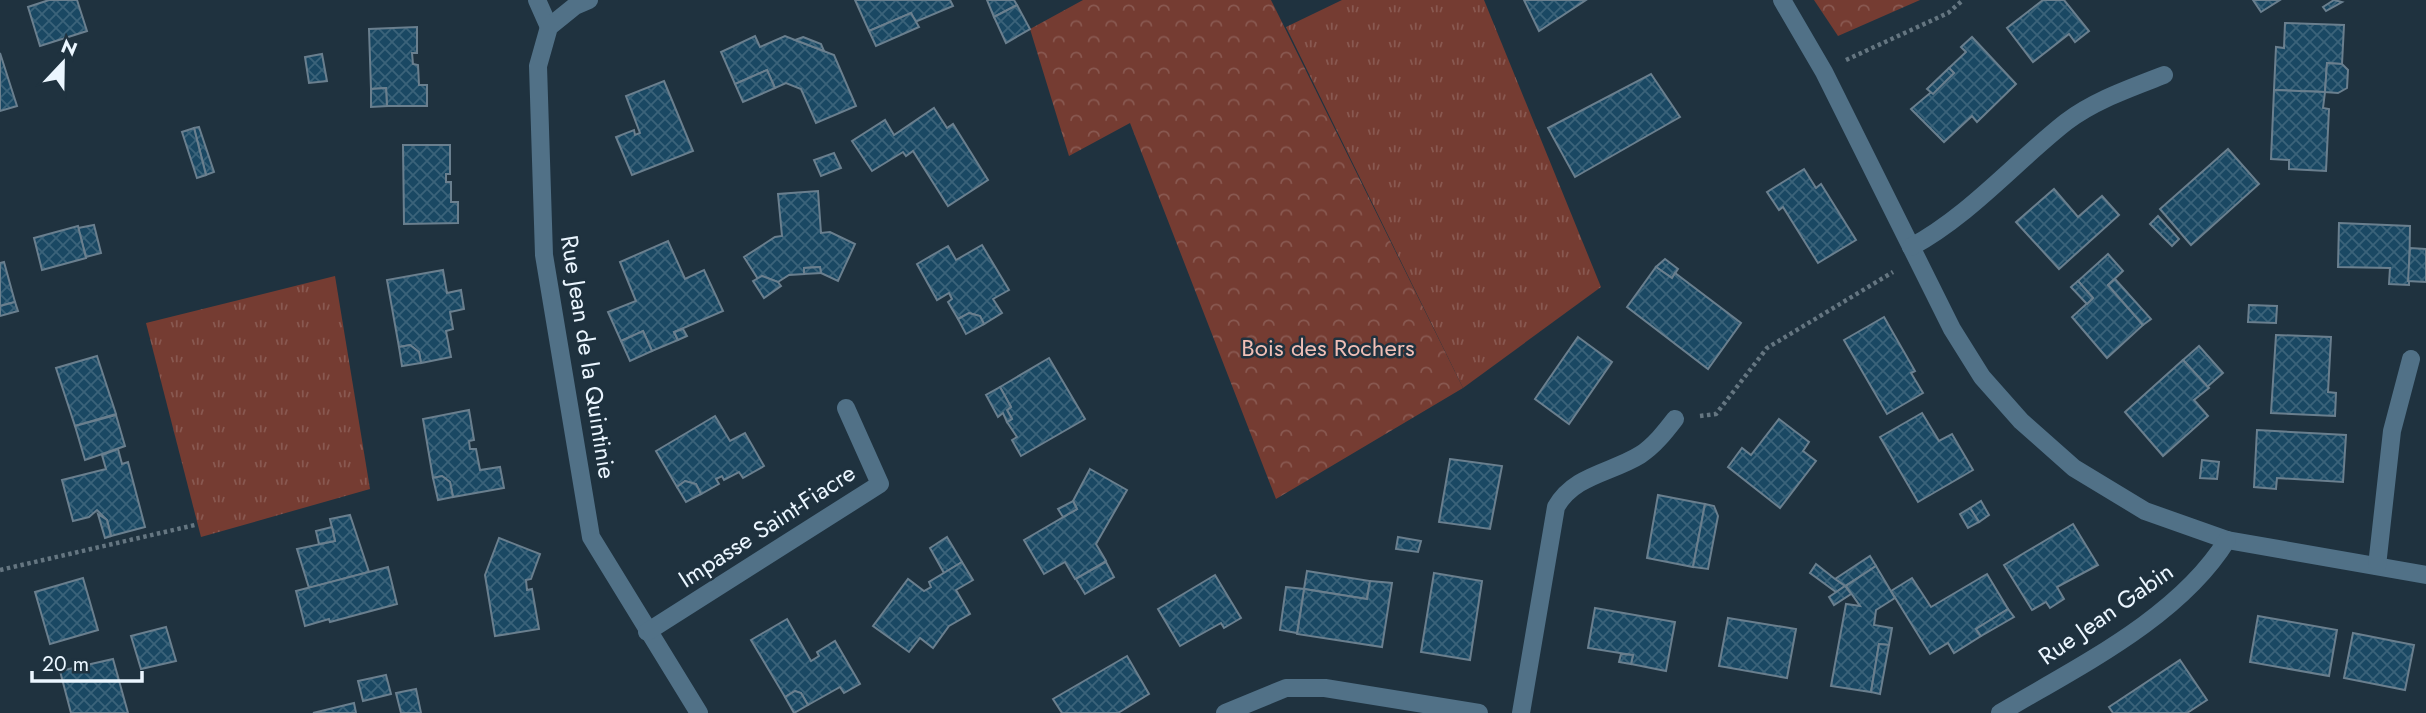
<svg xmlns="http://www.w3.org/2000/svg" width="2426" height="713" font-family="Jost,sans-serif">
<defs>
<pattern id="grass-tufts" width="24" height="20" patternUnits="userSpaceOnUse" patternTransform="scale(1.75)"><rect width="24" height="20" fill="#753c32"/><path d="M3 7l-1-3M5 7V3M7 7l1-3M15 17l-1-3M17 17v-4M19 17l1-3" fill="none" stroke="#895951"/></pattern>
<pattern id="forest-crowns" width="20" height="18" patternUnits="userSpaceOnUse" patternTransform="scale(1.75)"><rect width="20" height="18" fill="#753c32"/><path d="M2 6a3 3 0 1 1 6 0M12 15a3 3 0 1 1 6 0" fill="none" stroke="#895951"/></pattern>
<pattern id="building-cross-hatch" width="8" height="8" patternUnits="userSpaceOnUse" patternTransform="scale(1.75)"><rect width="8" height="8" fill="#1a4863"/><path d="M0 0l8 8M0 8l8-8" fill="none" stroke="#3b637a"/></pattern>
</defs>
<rect width="100%" height="100%" fill="#1f323f"/>
<!-- grass -->
<g fill="url(#grass-tufts)">
<path d="M1342 0H1484L1601 287 1463 388 1286 27Z"/>
<path d="M335 276 370 489 201 537 146 323Z"/>
</g>
<!-- forest -->
<g fill="url(#forest-crowns)">
<path d="M1083 0H1271L1463 388 1276 499 1130 123 1069 156 1030 29Z"/>
<path d="M1814 0H1920L1838 36Z"/>
</g>
<!-- building -->
<g fill="url(#building-cross-hatch)" stroke="#6a7f8e" stroke-width="2">
<path d="M49 0H77L87 31 40 46 28 7Z"/>
<path d="M855 0H950L953 6 915 22 911 13 869 31Z"/>
<path d="M987 0H1014L1017 5 994 17Z"/>
<path d="M1524 0H1586L1539 31Z"/>
<path d="M2043 0H2064L2089 31 2075 42 2069 34 2033 62 2007 28Z"/>
<path d="M2253 0H2280L2261 12Z"/>
<path d="M2334 0 2342 2 2326 11 2323 7Z"/>
<path d="M1017 5 1030 29 1006 43 994 17Z"/>
<path d="M911 13 919 27 876 46 869 31Z"/>
<path d="M2285 23 2344 25 2342 64 2327 63 2325 92 2274 90 2276 47 2284 48Z"/>
<path d="M417 27V53H412L413 64 418 65 419 85H427V106H387L386 88 371 89 369 29Z"/>
<path d="M755 36 760 47 785 36 834 55 856 106 816 123 801 89 786 83 775 88 767 70 735 84 721 52Z"/>
<path d="M803 37 821 44 824 51 795 40Z"/>
<path d="M1972 37 2016 84 1977 122 1972 116 1944 142 1911 109 1954 73 1949 68 1966 52 1961 47Z"/>
<path d="M0 53 17 106 0 111Z"/>
<path d="M322 54 327 81 309 83 305 57Z"/>
<path d="M2327 63 2342 64 2348 70 2347 88 2338 93 2325 92Z"/>
<path d="M1949 68 1954 73 1933 94 1927 89Z"/>
<path d="M767 70 775 88 743 102 735 84Z"/>
<path d="M1651 74 1680 117 1575 177 1548 128Z"/>
<path d="M664 81 693 151 632 175 616 137 634 130 635 135 640 133 626 96Z"/>
<path d="M386 88 387 106 371 107V89Z"/>
<path d="M2274 90 2325 92 2323 108 2329 109 2326 171 2289 169V160L2271 159Z"/>
<path d="M934 108 947 128 953 124 988 180 948 206 913 151 906 156 903 152 872 171 852 141 885 120 894 135Z"/>
<path d="M199 127 214 172 206 175 194 128Z"/>
<path d="M194 128 206 175 197 178 182 132Z"/>
<path d="M403 145H450V174H446V182H451V202H458V223L404 224Z"/>
<path d="M2228 149 2259 184 2191 245 2160 209Z"/>
<path d="M834 153 841 168 821 176 814 160Z"/>
<path d="M1804 169 1816 188 1821 184 1856 240 1818 263 1783 207 1779 210 1767 192Z"/>
<path d="M2054 189 2078 217 2102 196 2119 215 2059 269 2016 222Z"/>
<path d="M818 191 821 233 830 232 855 244 838 281 821 273 820 267 804 268V274L789 275 778 282 762 276 758 279 744 257 775 237 782 236 778 194Z"/>
<path d="M2158 216 2179 239 2172 246 2150 224Z"/>
<path d="M2339 223 2410 226 2409 285 2389 284 2390 268 2338 267Z"/>
<path d="M94 225 101 253 86 257 78 228Z"/>
<path d="M78 226 86 258 42 270 34 238Z"/>
<path d="M668 241 685 279 704 270 723 311 674 332 678 340 652 351 643 331 621 341 608 312 636 301 620 262Z"/>
<path d="M982 245 1009 290 993 299 1002 313 984 324 980 316 969 313 958 319 948 302 952 299 949 293 937 300 917 264 948 246 956 260Z"/>
<path d="M2410 248 2426 249V282L2408 281Z"/>
<path d="M2108 254 2123 271 2108 285 2143 325 2107 358 2072 317 2093 298 2078 281Z"/>
<path d="M1665 259 1678 269 1672 278 1656 267Z"/>
<path d="M4 262 15 302 0 306V263Z"/>
<path d="M820 267 821 273 804 274V268Z"/>
<path d="M1656 267 1672 278 1675 273 1741 323 1708 369 1627 307Z"/>
<path d="M443 270 447 293 461 290 464 309 450 312 453 329 446 331 451 357 421 363 419 352 410 345 399 347 387 280Z"/>
<path d="M762 276 778 282 781 286 764 298 753 281Z"/>
<path d="M2115 279 2151 319 2143 325 2108 285Z"/>
<path d="M2078 281 2093 298 2087 304 2071 287Z"/>
<path d="M15 302 18 311 0 316V306Z"/>
<path d="M2249 305 2277 306 2276 323 2248 322Z"/>
<path d="M969 313 980 316 984 324 966 334 958 319Z"/>
<path d="M1884 317 1915 371 1911 373 1923 393 1887 414 1844 340Z"/>
<path d="M683 329 687 336 678 340 674 332Z"/>
<path d="M643 331 652 351 630 361 621 341Z"/>
<path d="M2276 335 2331 337 2328 392 2336 393 2335 416 2271 413Z"/>
<path d="M1578 337 1612 362 1569 424 1535 399Z"/>
<path d="M410 345 419 352 421 363 402 366 399 347Z"/>
<path d="M2199 346 2223 373 2207 387 2183 360Z"/>
<path d="M97 356 116 414 75 426 56 368Z"/>
<path d="M1049 358 1085 419 1021 456 1012 440 1017 437 1007 422 1012 419 1007 410 1011 407 1000 387Z"/>
<path d="M2183 360 2209 388 2194 400 2208 416 2163 456 2125 412Z"/>
<path d="M1000 387 1011 407 1007 410 1012 419 1007 422 1003 413 998 417 986 395Z"/>
<path d="M469 410 474 440 469 441 470 449H476L480 470 500 467 504 488 453 497 450 482 442 476 433 478 423 419Z"/>
<path d="M1922 413 1939 441 1952 434 1973 470 1918 502 1880 437Z"/>
<path d="M116 415 125 446 85 460 75 426Z"/>
<path d="M715 416 730 441 745 433 764 466 743 478 739 472 724 480 722 476 716 479 719 484 701 494 696 484 685 481 677 487 656 451Z"/>
<path d="M1779 419 1809 442 1803 451 1816 461 1780 508 1728 467 1742 448 1751 455Z"/>
<path d="M2257 430 2346 435 2343 482 2277 478 2276 489 2254 487Z"/>
<path d="M118 449 122 464 128 462 145 527 111 536 107 520 97 510 89 517 73 521 62 480 106 469 102 455Z"/>
<path d="M1450 459 1502 466 1490 529 1439 522Z"/>
<path d="M2202 460 2219 462 2217 479 2200 478Z"/>
<path d="M1090 469 1127 490 1096 544 1106 561 1075 579 1065 562 1044 574 1024 540 1077 509 1073 501Z"/>
<path d="M442 476 450 482 453 497 438 500 433 478Z"/>
<path d="M685 481 696 484 701 494 686 502 677 487Z"/>
<path d="M1658 495 1705 504 1693 567 1647 558Z"/>
<path d="M1073 501 1077 509 1063 517 1058 509Z"/>
<path d="M1981 501 1989 515 1979 522 1970 508Z"/>
<path d="M1705 504 1714 506 1718 516 1708 569 1693 567Z"/>
<path d="M1970 508 1979 522 1968 528 1960 514Z"/>
<path d="M98 514 107 520 111 536 105 538Z"/>
<path d="M350 515 369 572 309 588 297 549 335 541 330 519Z"/>
<path d="M2073 524 2098 565 2057 587 2064 599 2050 608 2046 602 2032 610 2004 565Z"/>
<path d="M332 527 335 541 319 544 316 531Z"/>
<path d="M947 537 962 562 944 573 930 548Z"/>
<path d="M1398 537 1421 541 1418 552 1396 549Z"/>
<path d="M499 538 540 554 531 579 526 580 527 590 532 589 539 629 495 636 485 575Z"/>
<path d="M1870 556 1876 566 1845 586 1835 579Z"/>
<path d="M962 562 973 580 956 590 970 614 949 626 933 648 920 638 909 652 873 626 908 579 924 591 931 587 929 582Z"/>
<path d="M1106 562 1114 577 1085 594 1076 579Z"/>
<path d="M1816 564 1835 579 1845 586 1836 592 1810 573Z"/>
<path d="M1876 566 1895 598 1876 610 1874 625 1892 628 1889 645 1879 644 1871 692 1831 686 1846 604 1860 606 1846 586Z"/>
<path d="M388 567 397 604 330 622 329 619 305 626 296 591Z"/>
<path d="M1307 571 1370 581 1367 599 1304 589Z"/>
<path d="M1434 573 1482 581 1470 660 1421 652Z"/>
<path d="M1987 574 2008 609 1976 629 1981 636 1954 653 1948 643 1930 654 1891 591 1912 578 1931 607Z"/>
<path d="M1215 575 1241 618 1224 628 1221 623 1180 646 1158 609Z"/>
<path d="M83 578 98 630 50 644 35 592Z"/>
<path d="M1370 581 1392 583 1382 647 1297 634 1304 589 1367 599Z"/>
<path d="M1845 586 1851 594 1834 605 1829 597Z"/>
<path d="M1286 587 1304 589 1297 633 1280 630Z"/>
<path d="M1595 608 1675 622 1666 671 1631 664 1633 655 1588 648Z"/>
<path d="M2008 609 2014 617 1981 636 1976 629Z"/>
<path d="M2258 616 2337 630 2329 676 2250 662Z"/>
<path d="M1728 618 1796 629 1787 678 1719 666Z"/>
<path d="M787 619 811 661 819 656 817 652 835 641 860 684 844 693 840 687 808 705 801 693 795 691 785 697 751 640Z"/>
<path d="M166 627 176 661 141 669 131 636Z"/>
<path d="M2353 633 2414 645 2405 690 2344 678Z"/>
<path d="M1879 644 1889 645 1880 694 1871 692Z"/>
<path d="M1621 654 1633 655 1631 664 1619 662Z"/>
<path d="M1127 656 1149 694 1118 713H1062L1053 699Z"/>
<path d="M113 659 128 713H71L60 671Z"/>
<path d="M2180 660 2207 700 2187 713H2113L2109 707Z"/>
<path d="M386 675 391 694 363 701 358 681Z"/>
<path d="M416 689 421 713H401L396 693Z"/>
<path d="M795 691 801 693 808 705 794 713 785 697Z"/>
<path d="M354 703 356 713H313Z"/>
</g>
<g fill="none" stroke-linecap="round" stroke-linejoin="round">
<!-- path -->
<g stroke="#657681" stroke-width="4.5" stroke-dasharray="3.5 3.5" stroke-linecap="butt">
<path d="M1846 60 1948 13 1963 0"/>
<path d="M1700 416 1716 414 1767 348 1893 272"/>
<path d="M0 570 195 525"/>
</g>
<!-- minor -->
<g stroke="#517187" stroke-width="18">
<path d="M537 0 549 27"/>
<path d="M589 0 575 6 549 27 538 66 544 255 591 537 699 713"/>
<path d="M1782 0 1824 72 1952 329 1982 377 2021 421 2074 468 2145 511 2227 540 2426 575"/>
<path d="M1911 247C1970 215 2014 163 2066 122 2095 100 2131 88 2164 75"/>
<path d="M2377 566 2392 431 2411 359"/>
<path d="M647 632 880 484 846 408"/>
<path d="M1225 713 1286 688H1325L1479 713"/>
<path d="M1521 713 1556 507C1574 475 1611 473 1640 455 1654 446 1665 432 1675 419"/>
<path d="M2000 713C2077 667 2179 618 2227 540"/>
</g>
</g>
<g text-anchor="middle" stroke-width="5" stroke-linejoin="round" paint-order="stroke">
<!-- park labels -->
<g font-size="24" fill="#f0bfb6" stroke="#1f323f">
<text x="1328" y="356">Bois des Rochers</text>
</g>
<!-- street labels -->
<g font-size="24" fill="#ebf6ff" stroke="#1f323f">
<text transform="translate(588 357) rotate(81)" y="8">Rue Jean de la Quintinie</text>
<text transform="translate(767 526) rotate(-33)" y="8">Impasse Saint-Fiacre</text>
<text transform="translate(2106 614) rotate(-35)" y="8">Rue Jean Gabin</text>
</g>
</g>
<!-- north arrow -->
<g transform="translate(63 63) rotate(22)" stroke="#1f323f" stroke-width="5" paint-order="stroke">
<path d="M0-5L12 26L0 18L-12 26Z" fill="#ebf6ff"/>
<text y="-10" font-size="19" font-weight="bold" text-anchor="middle" fill="#ebf6ff">N</text>
</g>
<!-- scale -->
<path d="M32 671v10h110v-10" fill="none" stroke="#ebf6ff" stroke-width="3.5"/>
<text x="42" y="671" font-size="21" fill="#ebf6ff" stroke="#1f323f" stroke-width="5" paint-order="stroke">20 m</text>
</svg>
